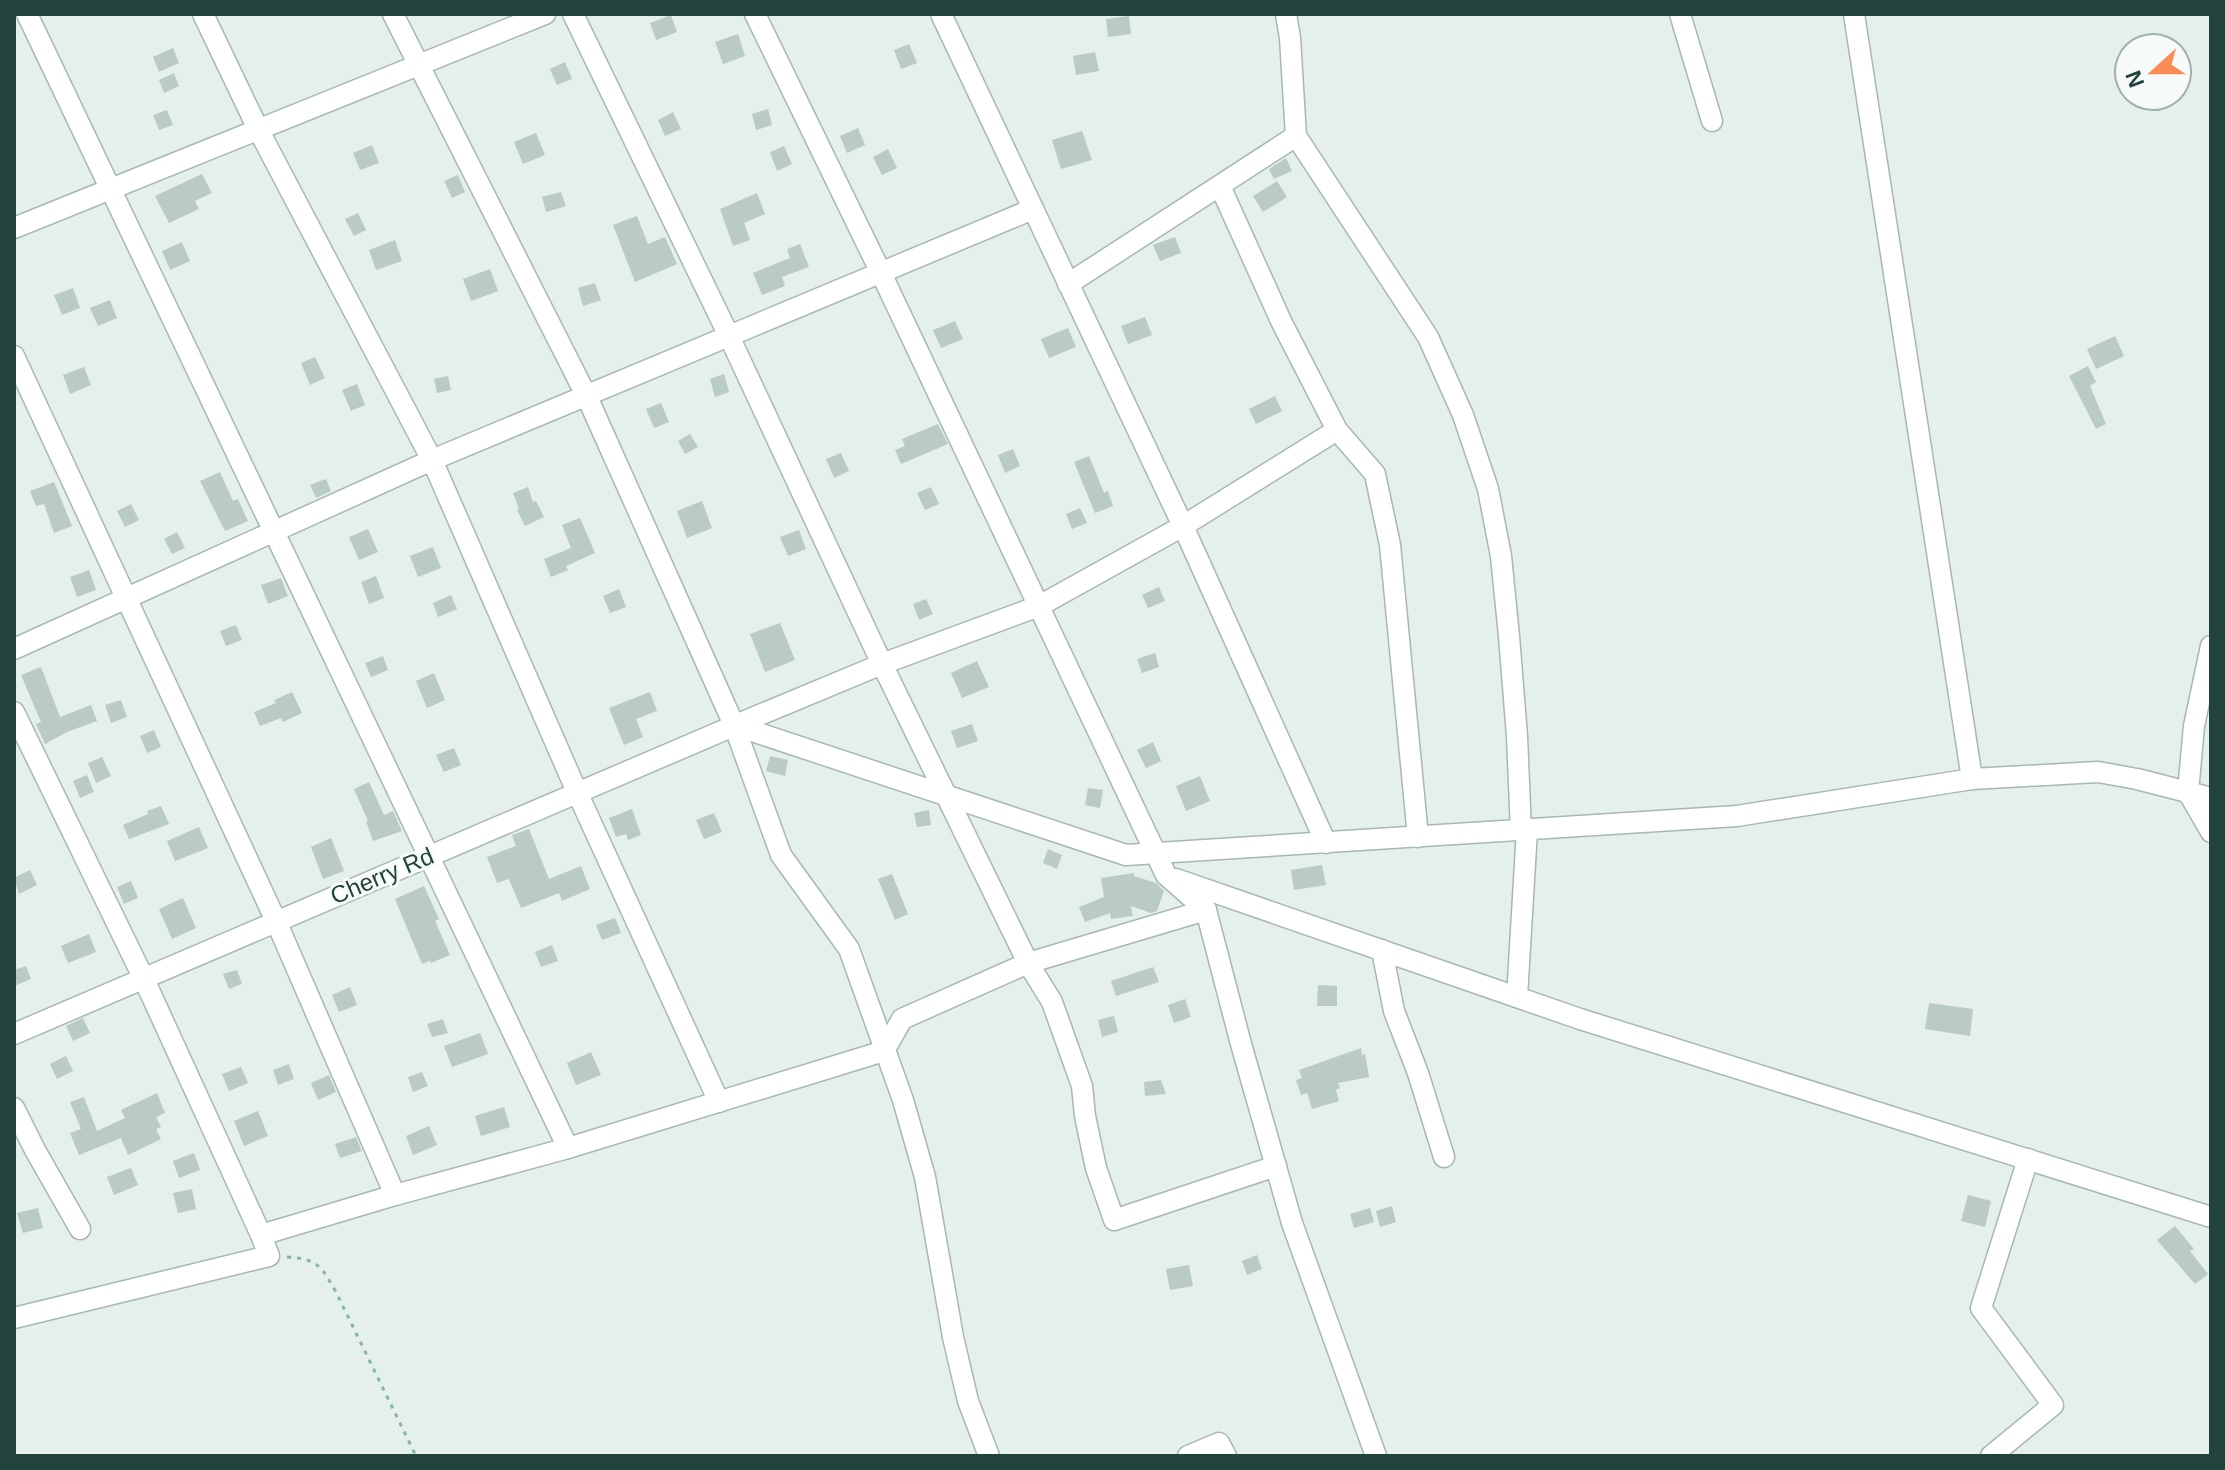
<svg xmlns="http://www.w3.org/2000/svg" width="2225" height="1470" font-family="Arial,sans-serif">
<rect width="100%" height="100%" fill="#e5efeb"/>
<!-- building -->
<g fill="#bacac5">
<path d="M671 15 677 32 656 40 650 23Z"/>
<path d="M1129 16 1131 34 1108 37 1106 19Z"/>
<path d="M738 34 745 56 723 64 715 42Z"/>
<path d="M909 44 917 63 901 69 894 50Z"/>
<path d="M173 48 179 63 159 72 153 57Z"/>
<path d="M1095 52 1099 71 1076 75 1073 56Z"/>
<path d="M565 62 572 79 557 85 550 69Z"/>
<path d="M174 73 179 86 164 93 159 80Z"/>
<path d="M768 109 772 125 756 130 752 114Z"/>
<path d="M167 110 173 125 159 130 153 115Z"/>
<path d="M673 112 681 129 665 136 658 120Z"/>
<path d="M858 128 865 145 847 153 840 136Z"/>
<path d="M1082 131 1092 160 1061 169 1052 140Z"/>
<path d="M536 133 545 155 523 164 514 142Z"/>
<path d="M372 145 379 163 360 170 353 153Z"/>
<path d="M784 146 792 164 777 171 770 152Z"/>
<path d="M888 149 897 168 882 175 873 157Z"/>
<path d="M1286 158 1292 171 1274 179 1269 169Z"/>
<path d="M202 174 212 193 195 201 199 209 169 223 155 196Z"/>
<path d="M458 175 465 192 452 198 444 181Z"/>
<path d="M1277 181 1287 197 1263 212 1253 196Z"/>
<path d="M561 192 566 206 546 212 542 197Z"/>
<path d="M757 193 765 214 744 223 750 240 733 246 720 209Z"/>
<path d="M358 213 366 230 354 236 345 219Z"/>
<path d="M637 216 648 244 665 237 677 264 635 282 613 225Z"/>
<path d="M1175 237 1181 253 1160 261 1153 245Z"/>
<path d="M395 240 402 261 376 270 369 250Z"/>
<path d="M182 242 190 261 170 270 162 251Z"/>
<path d="M800 244 809 267 782 277 785 286 762 295 753 273 790 258 787 249Z"/>
<path d="M490 269 498 291 471 301 463 279Z"/>
<path d="M595 283 601 300 583 306 578 288Z"/>
<path d="M73 288 80 308 62 315 54 295Z"/>
<path d="M110 300 117 318 98 326 90 308Z"/>
<path d="M1145 317 1152 335 1128 344 1121 326Z"/>
<path d="M955 321 963 339 941 348 933 330Z"/>
<path d="M1068 328 1076 347 1049 358 1041 339Z"/>
<path d="M2115 336 2124 356 2096 369 2087 349Z"/>
<path d="M315 357 325 378 310 385 301 363Z"/>
<path d="M2088 366 2096 382 2090 386 2106 424 2096 429 2069 376Z"/>
<path d="M84 367 91 385 70 394 63 375Z"/>
<path d="M724 374 729 392 715 397 710 379Z"/>
<path d="M448 376 451 390 437 393 434 379Z"/>
<path d="M357 384 365 405 351 411 342 390Z"/>
<path d="M1275 396 1282 411 1256 424 1249 409Z"/>
<path d="M661 403 669 422 654 428 646 409Z"/>
<path d="M938 424 948 444 901 464 895 450 905 446 902 439Z"/>
<path d="M690 434 698 447 685 454 678 441Z"/>
<path d="M1013 449 1020 466 1005 473 998 455Z"/>
<path d="M841 453 849 471 834 478 826 459Z"/>
<path d="M1089 456 1104 493 1108 491 1113 506 1095 513 1074 462Z"/>
<path d="M220 472 233 501 238 499 248 521 225 531 200 481Z"/>
<path d="M326 479 331 491 316 498 310 485Z"/>
<path d="M54 482 72 526 54 533 44 504 36 506 30 491Z"/>
<path d="M528 487 533 502 536 501 544 517 525 526 517 510 519 509 513 493Z"/>
<path d="M931 487 939 504 925 510 917 493Z"/>
<path d="M702 501 712 528 687 538 677 511Z"/>
<path d="M131 504 139 520 125 527 117 511Z"/>
<path d="M1080 508 1087 523 1072 529 1066 514Z"/>
<path d="M580 518 595 553 566 566 568 570 551 577 544 559 571 548 562 525Z"/>
<path d="M368 529 378 552 359 560 349 537Z"/>
<path d="M799 530 806 549 788 556 780 537Z"/>
<path d="M177 532 185 548 172 554 164 539Z"/>
<path d="M433 547 441 568 418 577 410 556Z"/>
<path d="M89 570 96 590 77 597 70 577Z"/>
<path d="M376 576 384 598 369 604 361 582Z"/>
<path d="M281 578 288 596 268 604 261 585Z"/>
<path d="M1159 587 1165 601 1148 608 1142 595Z"/>
<path d="M619 589 626 607 610 613 603 596Z"/>
<path d="M451 595 457 609 438 617 433 603Z"/>
<path d="M926 599 933 614 919 620 913 604Z"/>
<path d="M780 623 795 660 765 672 750 634Z"/>
<path d="M236 625 242 640 226 646 220 631Z"/>
<path d="M1155 653 1159 667 1142 673 1137 659Z"/>
<path d="M383 656 388 670 371 677 365 663Z"/>
<path d="M977 661 989 687 962 698 951 673Z"/>
<path d="M41 667 60 717 91 705 97 721 67 732 45 744 36 724 41 722 21 675Z"/>
<path d="M434 673 445 700 427 708 416 681Z"/>
<path d="M292 692 302 713 283 722 281 718 260 726 254 712 276 703 274 700Z"/>
<path d="M650 692 657 711 636 719 643 737 624 745 609 708Z"/>
<path d="M121 700 127 717 111 723 105 705Z"/>
<path d="M972 724 978 741 957 748 951 731Z"/>
<path d="M154 730 161 747 147 753 140 736Z"/>
<path d="M1153 742 1161 761 1146 768 1137 750Z"/>
<path d="M454 748 461 765 444 772 436 755Z"/>
<path d="M770 756 788 760 785 776 766 771Z"/>
<path d="M102 757 111 776 96 783 88 763Z"/>
<path d="M87 775 94 792 80 798 73 781Z"/>
<path d="M1200 776 1210 801 1186 811 1176 786Z"/>
<path d="M369 782 384 815 393 811 402 831 373 841 366 821H368L354 789Z"/>
<path d="M1088 788 1103 790 1100 808 1085 805Z"/>
<path d="M161 806 169 824 129 839 123 825 148 814 147 811Z"/>
<path d="M632 809 641 835 628 840 626 834 616 837 609 818Z"/>
<path d="M929 810 931 825 917 827 914 813Z"/>
<path d="M714 813 722 832 704 839 696 820Z"/>
<path d="M199 827 208 848 175 861 167 841Z"/>
<path d="M529 829 549 879 581 866 590 889 562 901 559 893 521 908 509 879 497 883 487 857 516 846 512 835Z"/>
<path d="M331 838 344 871 323 879 311 847Z"/>
<path d="M1048 849 1062 855 1057 869 1043 863Z"/>
<path d="M1322 865 1326 885 1294 890 1291 870Z"/>
<path d="M30 870 37 885 19 894 14 878Z"/>
<path d="M1134 873V876L1156 883 1164 891 1157 911 1151 913 1131 906 1133 916 1111 919 1110 913 1085 922 1079 907 1104 897 1101 878Z"/>
<path d="M892 874 908 914 895 920 878 879Z"/>
<path d="M131 881 138 898 124 904 117 887Z"/>
<path d="M424 886 439 919 435 921 450 955 431 963 430 961 422 964 395 899Z"/>
<path d="M183 898 196 928 172 939 159 909Z"/>
<path d="M615 918 621 933 602 940 596 925Z"/>
<path d="M89 934 96 952 68 963 61 946Z"/>
<path d="M552 945 558 961 541 967 535 952Z"/>
<path d="M26 966 31 979 14 986V970Z"/>
<path d="M1153 967 1159 982 1116 996 1111 981Z"/>
<path d="M237 970 242 984 229 989 223 974Z"/>
<path d="M1318 985 1337 986V1006H1317Z"/>
<path d="M350 987 357 1005 339 1012 332 995Z"/>
<path d="M1185 999 1191 1017 1174 1023 1168 1005Z"/>
<path d="M1929 1003 1973 1009 1970 1036 1925 1029Z"/>
<path d="M1114 1016 1118 1032 1102 1037 1098 1020Z"/>
<path d="M83 1018 90 1033 73 1041 66 1026Z"/>
<path d="M443 1019 448 1033 432 1037 427 1024Z"/>
<path d="M480 1033 488 1054 452 1067 444 1046Z"/>
<path d="M1361 1048 1362 1055 1365 1054 1369 1077 1338 1083 1340 1088 1336 1090 1339 1101 1312 1109 1307 1093 1301 1095 1296 1080 1302 1078 1299 1070Z"/>
<path d="M591 1052 601 1075 576 1085 567 1063Z"/>
<path d="M66 1056 73 1071 57 1079 50 1064Z"/>
<path d="M289 1064 294 1079 278 1085 273 1070Z"/>
<path d="M241 1067 248 1083 229 1091 222 1074Z"/>
<path d="M422 1072 428 1086 413 1092 408 1077Z"/>
<path d="M329 1075 336 1092 318 1100 311 1083Z"/>
<path d="M1161 1080 1166 1094 1145 1096 1144 1082Z"/>
<path d="M157 1093 165 1113 156 1117 161 1127 156 1129 161 1139 128 1155 121 1138 79 1155 70 1133 81 1129 70 1102 84 1097 97 1131 125 1118 121 1110Z"/>
<path d="M504 1107 510 1127 481 1136 475 1116Z"/>
<path d="M258 1111 268 1136 244 1146 234 1121Z"/>
<path d="M429 1126 437 1145 413 1155 406 1136Z"/>
<path d="M356 1137 362 1151 340 1158 335 1144Z"/>
<path d="M194 1153 200 1170 179 1178 173 1161Z"/>
<path d="M131 1168 138 1185 114 1195 107 1177Z"/>
<path d="M192 1189 196 1209 178 1213 173 1193Z"/>
<path d="M1968 1195 1991 1201 1985 1227 1961 1221Z"/>
<path d="M1392 1206 1396 1222 1380 1227 1376 1211Z"/>
<path d="M38 1208 43 1228 23 1233 17 1213Z"/>
<path d="M1370 1208 1374 1222 1354 1228 1350 1214Z"/>
<path d="M2175 1226 2194 1249 2190 1251 2208 1274 2195 1284 2157 1240Z"/>
<path d="M1257 1255 1262 1269 1247 1275 1242 1261Z"/>
<path d="M1189 1265 1193 1286 1170 1290 1166 1269Z"/>
</g>
<g fill="none" stroke-linecap="round" stroke-linejoin="round">
<defs>
<g id="minor">
<path d="M27 14 568 1148"/>
<path d="M203 14 258 129 432 460 1033 209"/>
<path d="M393 14 588 399 734 725 781 855 849 949 903 1100 925 1177 953 1337 968 1401 989 1456"/>
<path d="M755 14 881 273 1166 875 1206 910 1028 963 1052 1002 1082 1086 1085 1116 1096 1168 1114 1220 1276 1166"/>
<path d="M941 14 1183 526 1326 843"/>
<path d="M1286 14 1290 38 1296 136 1428 337 1463 415 1488 489 1501 556 1509 636 1517 736 1521 831"/>
<path d="M1680 14 1712 121"/>
<path d="M1854 14 1972 779"/>
<path d="M1220 186 1282 323 1337 430 1375 474 1390 545 1418 837"/>
<path d="M14 228 545 14"/>
<path d="M1068 284 1296 136"/>
<path d="M14 356 276 921 395 1195"/>
<path d="M2211 646 2194 726 2188 792 2211 832"/>
<path d="M14 649 432 460 577 792 719 1102"/>
<path d="M14 712 143 977 261 1235 269 1256 14 1318"/>
<path d="M734 725 1126 855 1737 816 1972 779 2098 772 2137 779 2211 798"/>
<path d="M1176 879 1580 1019 2211 1217"/>
<path d="M1206 910 1241 1044 1292 1223 1376 1456"/>
<path d="M1382 950 1394 1011 1418 1073 1444 1157"/>
<path d="M1517 997 1527 830"/>
<path d="M14 1034 750 719 882 664 1039 606 1183 526 1337 430"/>
<path d="M14 1108 35 1150 80 1229"/>
<path d="M261 1235 395 1195 568 1148 884 1051 902 1019 1028 963 882 664 729 336 573 14"/>
<path d="M1188 1456 1219 1443 1226 1456"/>
<path d="M1991 1456 2053 1405 1981 1308 2028 1159"/>
</g>
</defs>
<!-- minor casing -->
<use href="#minor" stroke="#a7b8b3" stroke-width="23"/>
<!-- path -->
<path stroke="#84b5a9" stroke-width="3" stroke-dasharray="4 6" stroke-linecap="butt" d="M287 1257C318 1259 321 1266 336 1292L416 1456"/>
<!-- minor -->
<use href="#minor" stroke="#fff" stroke-width="20"/>
</g>
<g text-anchor="middle" stroke-width="6" stroke-linejoin="round" paint-order="stroke">
<!-- street labels -->
<g font-size="24" fill="#22433d" stroke="#f6fbf9">
<text transform="translate(382 876) rotate(-23)" y="8">Cherry Rd</text>
</g>
</g>
<!-- border -->
<rect width="2225" height="1470" fill="none" stroke="#22433d" stroke-width="32"/>
<!-- north arrow -->
<g transform="translate(2153 72) rotate(249)"><circle r="38" fill="#f6fbf9" stroke="#a1b1ae" stroke-width="2"/>
<path d="M0-6L14 30L0 20L-14 30Z" fill="#fb8b57"/>
<text y="-12" font-size="22" font-weight="bold" text-anchor="middle" fill="#22433d">N</text>
</g>
</svg>
